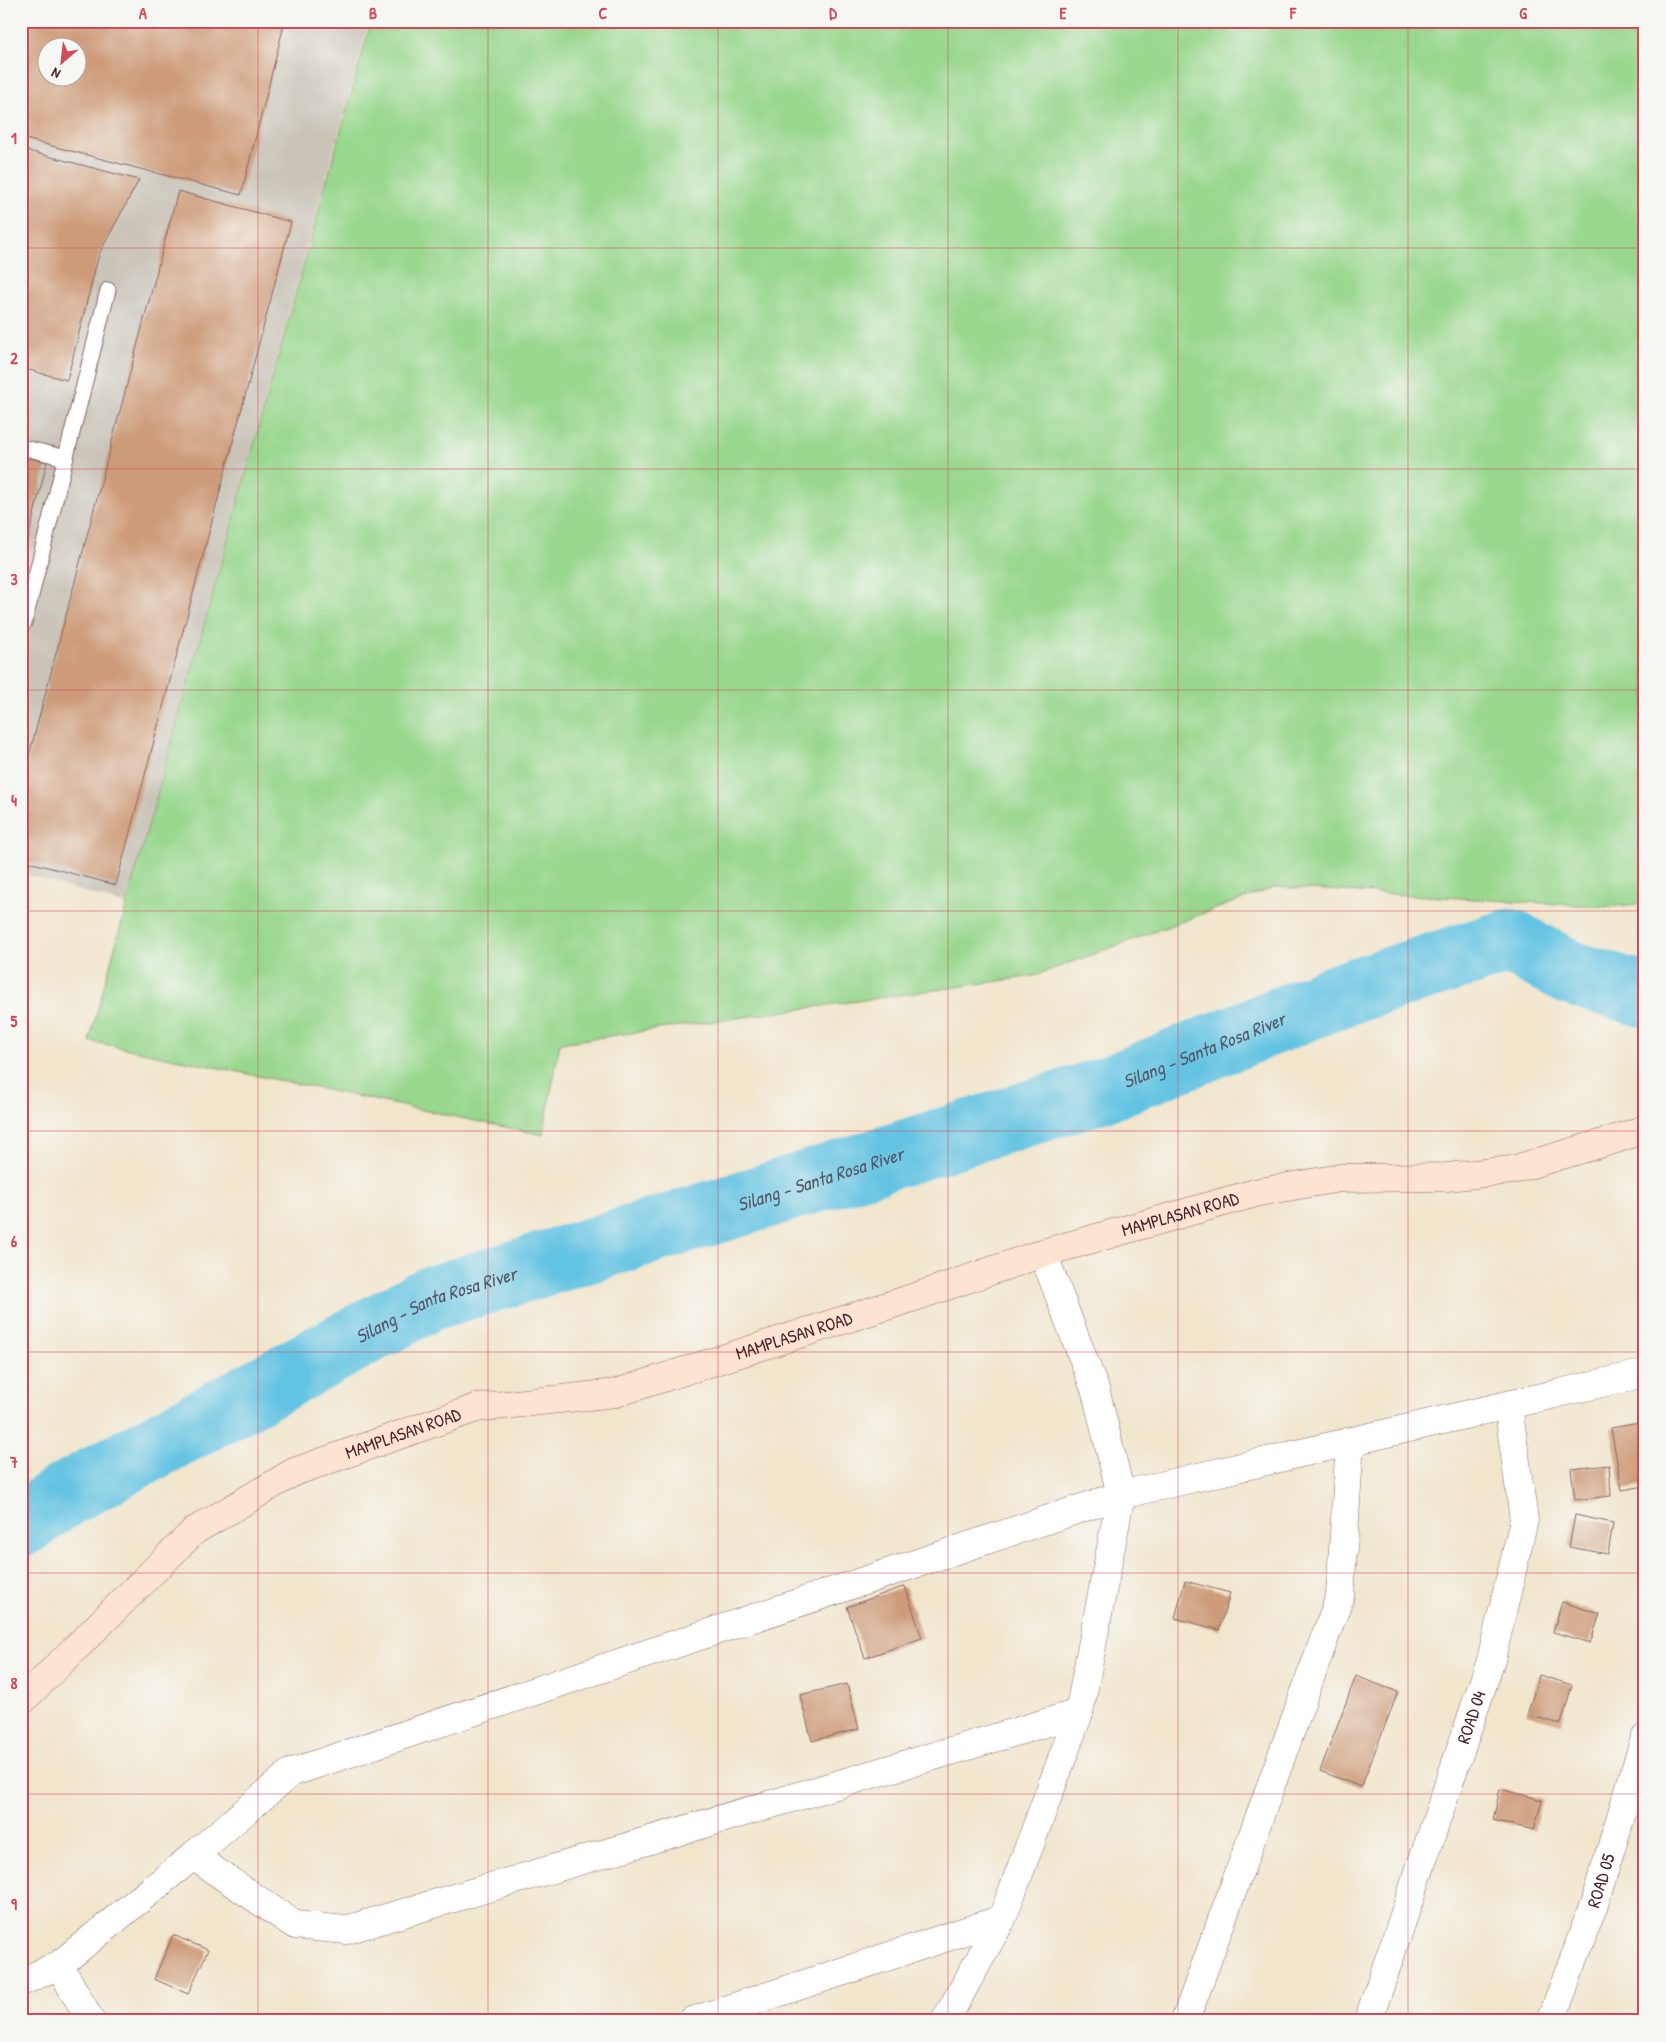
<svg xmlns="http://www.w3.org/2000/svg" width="1666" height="2042" font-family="'Patrick Hand',sans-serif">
<rect width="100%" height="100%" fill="#f6f6f2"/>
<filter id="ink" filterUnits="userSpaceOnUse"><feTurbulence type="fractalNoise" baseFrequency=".02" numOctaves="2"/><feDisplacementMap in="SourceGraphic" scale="10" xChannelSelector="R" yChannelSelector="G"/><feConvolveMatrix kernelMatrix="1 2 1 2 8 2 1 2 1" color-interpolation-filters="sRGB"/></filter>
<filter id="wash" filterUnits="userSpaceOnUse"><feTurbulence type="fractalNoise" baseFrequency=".0096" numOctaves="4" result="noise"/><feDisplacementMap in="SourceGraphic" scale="20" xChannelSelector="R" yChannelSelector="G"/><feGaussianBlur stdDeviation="1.12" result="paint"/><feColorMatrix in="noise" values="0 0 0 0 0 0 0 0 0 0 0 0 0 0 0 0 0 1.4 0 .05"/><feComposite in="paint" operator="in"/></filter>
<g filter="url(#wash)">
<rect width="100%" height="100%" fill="#f1e5cc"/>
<!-- industrial -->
<path fill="#c9c3b8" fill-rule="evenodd" d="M21 21H369L126 905 21 873ZM48 48H78V78H48Z"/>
<!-- green -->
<path fill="#98d78d" stroke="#717b5c" d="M371 21H1645V903L1609 907 1275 887 1034 976 560 1043 543 1135 89 1041Z"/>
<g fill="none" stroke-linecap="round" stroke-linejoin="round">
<!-- river -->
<path stroke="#64c3e2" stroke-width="65" id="s1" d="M21 1525 63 1496 429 1299 715 1212 1109 1088 1343 994 1510 941 1573 974 1645 995"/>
</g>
<g id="blocks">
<!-- building -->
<g fill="#cd9b79" fill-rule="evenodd">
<path d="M21 21H285L241 195 21 138ZM48 48H78V78H48Z"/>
<path d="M21 149 139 180 99 254 67 380 21 368Z"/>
<path d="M178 191 291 222 116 885 21 860V786Z"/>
<path d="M21 456 47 462 22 563H21Z"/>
<path d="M1645 1422V1486L1622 1490 1611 1428Z"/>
<path d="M1609 1465 1611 1496 1575 1500 1571 1469Z"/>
<path d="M1575 1515 1613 1523 1608 1554 1569 1547Z"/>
<path d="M1185 1581 1230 1593 1219 1630 1175 1618Z"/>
<path d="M905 1586 922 1638 865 1658 847 1607Z"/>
<path d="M1562 1602 1600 1614 1590 1643 1553 1632Z"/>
<path d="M1539 1675 1572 1685 1561 1724 1527 1715Z"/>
<path d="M1356 1676 1398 1692 1361 1787 1320 1771Z"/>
<path d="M847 1684 859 1729 812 1741 800 1695Z"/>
<path d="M1500 1789 1542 1800 1534 1830 1493 1820Z"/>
<path d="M173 1935 208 1950 188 1994 154 1979Z"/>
</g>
</g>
</g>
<g filter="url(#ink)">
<use href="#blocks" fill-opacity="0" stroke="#846463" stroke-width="1"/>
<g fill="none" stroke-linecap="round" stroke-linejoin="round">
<defs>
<g id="lane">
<path d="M21 447 66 458"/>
<path d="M21 626 24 623 108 290"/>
</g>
<g id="street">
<path d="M193 1856 295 1925 346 1930 1079 1713"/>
<path d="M59 1965 91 2021"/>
<path d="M21 1982 59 1965 193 1856 290 1773 1121 1495 1645 1373"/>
<path d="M692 2021 1002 1919"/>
<path d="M945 2021 1002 1919 1079 1713 1121 1495 1096 1392 1043 1253"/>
<path d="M1185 2021 1340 1596 1350 1441"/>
<path id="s2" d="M1368 2021 1491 1660 1524 1520 1508 1405"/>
<path id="s3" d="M1551 2021 1594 1904 1645 1738"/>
</g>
<g id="secondary">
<path id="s4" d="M21 1702 194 1531 294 1472 476 1408 616 1393 915 1297 1043 1253 1259 1192 1340 1178 1447 1177 1512 1170 1616 1139 1645 1129"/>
</g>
</defs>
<!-- lane casing -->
<use href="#lane" stroke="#846463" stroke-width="17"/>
<!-- street casing -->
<use href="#street" stroke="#846463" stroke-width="29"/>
<!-- secondary casing -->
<use href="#secondary" stroke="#846463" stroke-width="29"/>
<!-- lane -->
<use href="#lane" stroke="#fff" stroke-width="15"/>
<!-- street -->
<use href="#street" stroke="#fff" stroke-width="28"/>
<!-- secondary -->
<use href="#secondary" stroke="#fde3d1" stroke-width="28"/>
</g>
</g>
<!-- grid -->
<path fill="none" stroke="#d1495b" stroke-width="1" stroke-opacity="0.55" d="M258 21V2021M488 21V2021M718 21V2021M948 21V2021M1178 21V2021M1408 21V2021M21 248H1645M21 469H1645M21 690H1645M21 911H1645M21 1131H1645M21 1352H1645M21 1573H1645M21 1794H1645"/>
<g text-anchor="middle" stroke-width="4" stroke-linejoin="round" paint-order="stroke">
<!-- street labels -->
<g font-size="18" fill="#4a1f2b" stroke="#f6f6f2">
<text dy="6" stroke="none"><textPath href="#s4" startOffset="1285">MAMPLASAN ROAD</textPath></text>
<text dy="6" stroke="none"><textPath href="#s4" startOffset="880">MAMPLASAN ROAD</textPath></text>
<text dy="6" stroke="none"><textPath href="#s4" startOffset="475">MAMPLASAN ROAD</textPath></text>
<text dy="6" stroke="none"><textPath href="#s2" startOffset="321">ROAD 04</textPath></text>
<text dy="6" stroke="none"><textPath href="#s3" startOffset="149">ROAD 05</textPath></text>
</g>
<!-- water labels -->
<g font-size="19" font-style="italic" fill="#53586b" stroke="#f6f6f2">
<text dy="7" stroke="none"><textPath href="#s1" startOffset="1281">Silang - Santa Rosa River</textPath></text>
<text dy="7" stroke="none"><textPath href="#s1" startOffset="876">Silang - Santa Rosa River</textPath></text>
<text dy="7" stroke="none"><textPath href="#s1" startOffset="471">Silang - Santa Rosa River</textPath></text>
</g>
</g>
<!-- margin -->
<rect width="1666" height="2042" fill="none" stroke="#f6f6f2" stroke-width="55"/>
<!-- north arrow -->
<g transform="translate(62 62) rotate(208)"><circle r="24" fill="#f6f6f2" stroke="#b1a0a2"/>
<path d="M0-4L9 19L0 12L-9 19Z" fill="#d1495b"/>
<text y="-8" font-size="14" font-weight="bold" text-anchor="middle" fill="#4a1f2b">N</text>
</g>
<rect x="28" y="28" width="1610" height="1986" fill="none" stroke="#d1495b" stroke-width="2"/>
<g font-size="16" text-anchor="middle" font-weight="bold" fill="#d1495b">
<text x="143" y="19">A</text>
<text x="373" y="19">B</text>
<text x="603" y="19">C</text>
<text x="833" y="19">D</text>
<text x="1063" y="19">E</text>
<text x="1293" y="19">F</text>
<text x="1523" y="19">G</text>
<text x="14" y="144">1</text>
<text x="14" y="364">2</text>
<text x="14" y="585">3</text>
<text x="14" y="806">4</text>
<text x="14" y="1027">5</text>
<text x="14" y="1247">6</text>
<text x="14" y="1468">7</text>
<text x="14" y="1689">8</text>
<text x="14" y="1910">9</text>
</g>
</svg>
